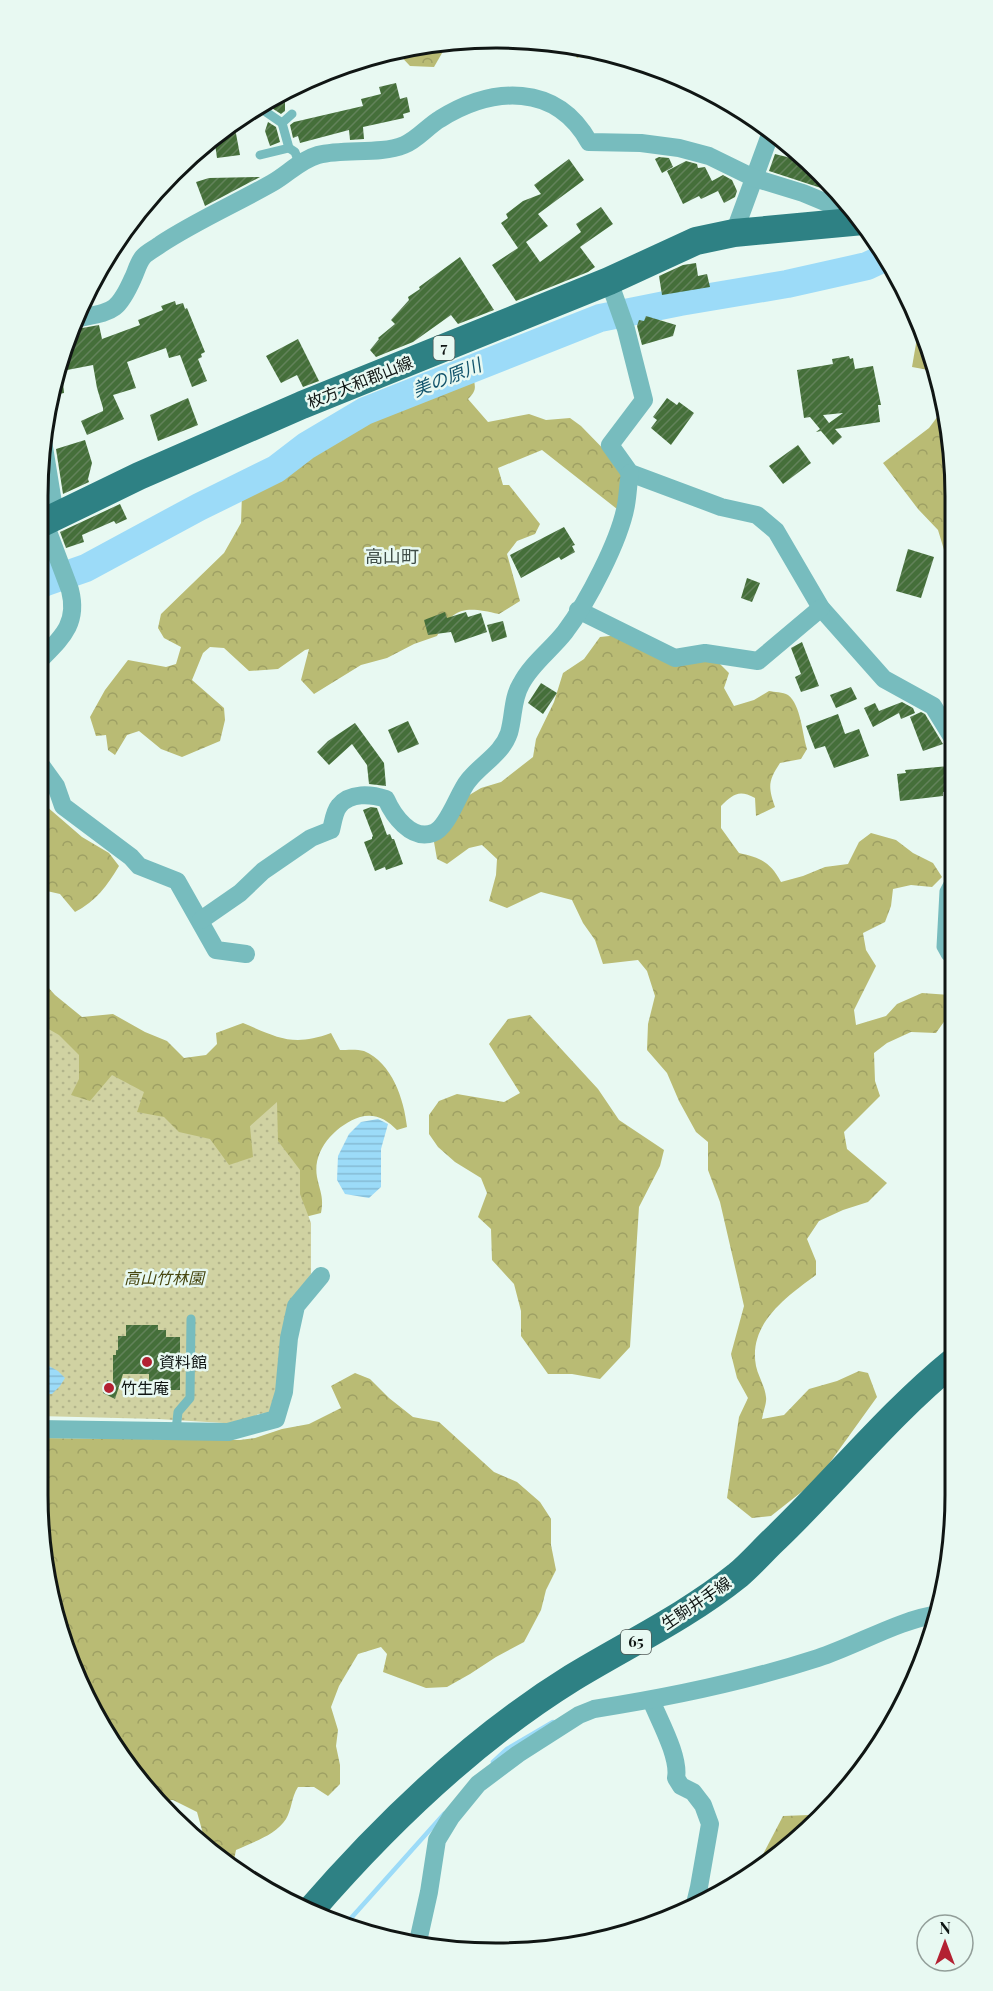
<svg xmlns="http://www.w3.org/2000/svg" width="993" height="1991" font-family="'Playfair Display','Noto Sans JP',serif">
<defs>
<pattern id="forest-crowns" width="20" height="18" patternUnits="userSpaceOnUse" patternTransform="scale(1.5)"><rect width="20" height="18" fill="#b9bb74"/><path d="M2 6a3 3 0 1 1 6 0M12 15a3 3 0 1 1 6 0" fill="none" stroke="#9ea064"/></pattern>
<pattern id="park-dots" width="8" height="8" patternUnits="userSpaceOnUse" patternTransform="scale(1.5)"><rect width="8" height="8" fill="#d0d2a2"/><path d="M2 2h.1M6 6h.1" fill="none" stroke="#b2b48b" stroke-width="1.8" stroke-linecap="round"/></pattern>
<pattern id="water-rules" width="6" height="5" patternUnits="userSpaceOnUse" patternTransform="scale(1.5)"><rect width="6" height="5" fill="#9cdbf8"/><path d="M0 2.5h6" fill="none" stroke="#85bbd4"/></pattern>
<pattern id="building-hatch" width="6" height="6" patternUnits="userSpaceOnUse" patternTransform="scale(1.5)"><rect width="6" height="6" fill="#456f3a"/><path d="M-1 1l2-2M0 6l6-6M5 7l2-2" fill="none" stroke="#62825a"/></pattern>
</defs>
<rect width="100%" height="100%" fill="#e8f9f2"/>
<!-- forest -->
<g fill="url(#forest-crowns)">
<path d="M436 41H449L434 67 410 66 396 51Z"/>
<path d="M569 45 592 49 593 51 577 58Z"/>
<path d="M923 329 934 371 912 367 918 332Z"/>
<path d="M472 374C475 385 478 390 468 399L488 422 529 414 546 420 570 418 581 426 618 464 622 475 617 509 542 450 498 468 503 485H509L540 524 535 534 517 541 507 554 520 601 499 614C468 607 454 605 437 636L414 644 387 658 361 665 314 694 301 680 309 649 305 650 278 669 249 671 224 648 210 647 203 653 192 680 224 708 225 720 220 741 182 757 161 749 139 731 127 735 115 755 108 750 106 735 96 736 90 717 105 690 128 660 166 667 176 664 181 647 164 638 158 628 161 614 224 553 241 523 242 494C278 474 309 447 345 427 386 404 429 390 472 374Z"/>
<path d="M944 408 952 437V576L938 530 918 509 883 463 929 428Z"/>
<path d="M619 635 720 664 729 673 724 688 734 706 754 700 769 691C774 692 783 692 788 695 801 705 802 733 807 749L801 759 780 763C768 781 768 787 775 807L756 816 755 798C739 789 733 794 721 806V828L739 853C761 858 770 862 781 882L803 876 825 867 848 864 859 842 871 833 896 840 913 853 933 863 942 877 932 887 911 885 893 889 891 906 885 922 863 933 866 950 876 966 854 1010 856 1025 886 1016 897 1004 922 993 950 995 953 1009 936 1033 911 1032 887 1043 874 1053 875 1081 880 1096 844 1132 847 1149 887 1183 868 1202 843 1210 819 1221 807 1239 816 1261V1275C786 1297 748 1324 756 1366 758 1376 765 1386 766 1397 767 1403 763 1412 762 1419L784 1415 809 1389 837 1381 859 1371 868 1373 877 1397 818 1479 771 1516 752 1518 727 1498 739 1417 748 1398 737 1378 731 1354 744 1306 720 1202 708 1170V1142L696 1132 679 1101 667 1073 647 1050 648 1024 655 996 647 971 638 960 603 964 595 940 583 923 572 900 541 892 507 908 489 901 496 875 497 859 482 845 469 848 447 864 437 859 434 842 466 797 481 788 501 782 533 757 536 739 554 702 563 673 584 659 600 637Z"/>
<path d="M38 799 82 837 109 853 119 866C107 886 96 901 75 912L60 894 38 889Z"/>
<path d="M38 976 55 995 82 1017 113 1014 145 1032 167 1041 184 1058 206 1055 217 1044 216 1033 243 1023C279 1038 293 1047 331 1033L340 1050C347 1050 357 1049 364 1051 392 1063 404 1099 407 1127L397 1130C386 1119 375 1113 360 1117 336 1125 312 1150 317 1177 320 1192 324 1197 321 1213L305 1217 230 1176 79 1105 38 1082Z"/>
<path d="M530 1015 598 1089 619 1120 664 1150 660 1166 639 1207 630 1347 600 1379 572 1374H548L521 1336V1311L514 1284 492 1260 491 1229 478 1217 487 1193 481 1178 455 1162 438 1147 429 1134V1115L439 1101 457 1094 504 1102 520 1093 489 1044 508 1019Z"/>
<path d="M355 1373 370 1379 389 1398 413 1417 439 1422 494 1472 517 1482 540 1502 551 1519V1545L556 1570 546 1590 541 1610 524 1642 496 1657 470 1674 447 1687 426 1688 383 1672 387 1654 381 1647 358 1654 339 1686 331 1707 338 1730 336 1746 340 1765V1784L328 1796 314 1787H298C291 1798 292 1809 286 1819 276 1835 253 1842 236 1850L234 1860 235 1870 205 1841 197 1812 173 1800H160L133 1774 62 1642 38 1494V1438L240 1440 255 1438 282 1429 309 1424 341 1408 331 1386Z"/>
<path d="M809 1815 822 1818 758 1864 783 1816Z"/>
</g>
<!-- park -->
<path fill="url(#park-dots)" d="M38 1023 59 1035 79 1055V1079L71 1095 90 1101 112 1075 144 1092 137 1112 164 1117 179 1132 210 1139 229 1165 253 1157 250 1126 277 1102 278 1141 300 1170V1194L311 1223V1274L286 1312 276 1403 271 1413 258 1414 250 1421 240 1424 158 1419 38 1416Z"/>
<!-- water -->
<g fill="url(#water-rules)">
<path d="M378 1119 388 1124 381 1149V1187L369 1198 345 1194 337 1180 338 1156 349 1134 361 1122Z"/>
<path d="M49 1366 58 1371 65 1378 60 1386 52 1394H38V1371Z"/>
</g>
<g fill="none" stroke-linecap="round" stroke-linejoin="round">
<!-- stream -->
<g stroke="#9cdbf8" stroke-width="4.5">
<path d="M493 1762 507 1749 553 1722"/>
<path d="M344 1926 444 1814"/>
</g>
<!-- river -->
<g stroke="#9cdbf8" stroke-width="28">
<path d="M38 537 43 583"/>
<path d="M38 587 43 583 86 568 199 507 276 469 306 446 365 411 600 318 680 302 787 284 867 266 884 258"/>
</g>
</g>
<!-- building -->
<g fill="url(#building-hatch)" fill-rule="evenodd">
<path d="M396 83 400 99 407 97 410 112 403 114 404 118 363 127 364 139 350 140 349 130 300 143 298 136 293 138 290 125 294 122 363 106 361 99 381 94 379 87Z"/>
<path d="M285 91V111L281 114 267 105 263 106 260 110H252L276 95 277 100 280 93Z"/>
<path d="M268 122 276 127 280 142 270 146 265 131Z"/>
<path d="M234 123 240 155 217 158 214 137Z"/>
<path d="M801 153 827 181 833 188H821L769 171 775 154 799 160Z"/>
<path d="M659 157 669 158 673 167 662 173 655 159Z"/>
<path d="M569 159 584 180 538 214 548 226 526 242 540 262 581 232 576 224 601 207 613 224 580 247 595 267 588 272 516 301 492 265 518 248 501 223 508 218 506 214 523 201 541 194 534 185Z"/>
<path d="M686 161 697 164 698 168 705 167 712 181 723 175 732 180 737 191 735 197 724 203 718 191 701 199 699 196 683 204 667 171Z"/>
<path d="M260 177 205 206 196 182 209 178Z"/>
<path d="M460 257 494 310 458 324 451 315 413 342 376 357 370 350 379 339 378 338 395 324 391 320 409 300 408 297 420 289 419 287Z"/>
<path d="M696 263 698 276 707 274 710 287 662 295 659 276 683 265Z"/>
<path d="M175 301 176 305 183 303 185 309 187 308 205 352 201 354 202 357 198 359 207 381 192 387 180 355 169 358 166 348 127 362 136 388 113 395 124 419 87 435 81 421 103 411V408L97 388 93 365 62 371 64 393 50 396 53 378 71 330 99 325 102 339 140 325 138 320 163 310 161 306Z"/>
<path d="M646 316 676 325 673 336 642 345 637 326 639 320 644 321Z"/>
<path d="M298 339 319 381 303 387 297 375 281 383 266 356Z"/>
<path d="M849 356 850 359 853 358 855 369 873 366 881 405H878L880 422 835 429 842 437 833 445 821 431 816 432 820 429 810 417 804 418 797 370 833 364 832 359ZM843 413 829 423 823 415Z"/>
<path d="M188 398 198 425 158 441 150 415Z"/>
<path d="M667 398 677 405 679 402 694 413 671 445 651 428 657 420 653 417Z"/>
<path d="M85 440 92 463 88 479 89 482 63 494 56 449Z"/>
<path d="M798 445 811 463 783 484 769 466Z"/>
<path d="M120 504 127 519 116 524 114 521 82 535 84 542 66 548 60 532Z"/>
<path d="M564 527 575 545 572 546 575 552 561 560 559 557 521 578 510 555Z"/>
<path d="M908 549 934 557 921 598 896 591Z"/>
<path d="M747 578 760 583 752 602 741 598Z"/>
<path d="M445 612 447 618 466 612 468 617 481 613 487 632 455 643 451 632 428 635 424 620Z"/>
<path d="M503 621 507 637 492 642 487 625Z"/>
<path d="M802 642 819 686 801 692 795 677 801 674 791 648Z"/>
<path d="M541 683 557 693 543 714 528 703Z"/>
<path d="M851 687 857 699 836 708 830 695Z"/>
<path d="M902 702 913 708 915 713 901 719 899 713 873 727 864 708 875 703 879 711Z"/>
<path d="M921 712 925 714 943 744 923 751 910 717Z"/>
<path d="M838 714 845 734 859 729 869 756 834 768 825 746 815 749 806 726Z"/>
<path d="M408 721 419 744 398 753 388 730Z"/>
<path d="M355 723 384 763 386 786 369 784 367 765 352 744 329 765 317 752 328 741Z"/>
<path d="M949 766 952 791 943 792V796L900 801 897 774 906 773 905 770Z"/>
<path d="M371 807 377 808 387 835 390 834 392 839H394L403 864 386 870 385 867 375 871 364 842 372 839V837L373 836 363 810Z"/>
<path d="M126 1325H158V1330H166V1337H180V1390H149V1374H123L115 1399 103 1393 107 1380 113 1383V1355H116V1350H118V1336H126Z"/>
</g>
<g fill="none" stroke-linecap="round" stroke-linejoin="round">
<!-- lane -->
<g stroke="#77bcbe" stroke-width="9">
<path d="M266 112 282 123"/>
<path d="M292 114 282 123 289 148 295 152 299 163"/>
<path d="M260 155 289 148"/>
<path d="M953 874 944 891 941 947 946 956 953 958"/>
<path d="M176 1430 178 1412 190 1398 191 1319"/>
</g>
<!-- street -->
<g stroke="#77bcbe" stroke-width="18">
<path d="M734 233 771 132"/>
<path d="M609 281 626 329 644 400 610 445 630 473 721 507 757 515 776 531 821 608 884 679 933 706 952 737"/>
<path d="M75 319C112 311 117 314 133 278 136 272 138 263 143 257 147 252 156 248 161 244 196 221 235 204 272 183 288 174 300 160 318 155 345 148 379 155 404 145 417 140 428 126 440 119 493 86 556 83 589 142L641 143 679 148 709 156 754 178 803 193 844 210 861 221"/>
<path d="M43 441 55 515"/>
<path d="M578 610 675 658 705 653 758 661 821 608"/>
<path d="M38 662C60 639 79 625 70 590L44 521"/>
<path d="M38 761 56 786 63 806 131 857 139 866 177 881 216 950 246 954"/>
<path d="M201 920 240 893 263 871 311 838 331 830C333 823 334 812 339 806 350 792 371 794 386 799 393 815 411 841 433 833 448 828 458 793 468 781 481 764 502 754 509 733 514 716 512 699 521 684 531 664 551 650 565 632 587 603 620 540 626 505 628 494 628 484 630 473"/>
<path d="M38 1429 228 1432 276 1419 284 1392 289 1338 296 1306 321 1276"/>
<path d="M651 1700C659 1720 680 1757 676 1778L681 1786 693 1792 703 1805 710 1824 699 1887 694 1908"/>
<path d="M415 1945 419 1937 429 1892 437 1840 451 1817 478 1784 518 1754 579 1715 594 1709C671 1697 744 1682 818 1658 858 1645 898 1620 939 1614"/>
</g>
<!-- primary -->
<g stroke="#2e8184" stroke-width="28">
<path d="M38 525 139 476 302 405 609 281 696 241 734 233 863 221"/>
<path d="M309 1912C386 1823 472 1740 572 1678 628 1644 687 1616 738 1575 752 1563 764 1549 777 1537 837 1479 890 1413 954 1361"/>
</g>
</g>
<!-- markers -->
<g fill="#b32132" stroke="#e8f9f2" stroke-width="2">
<circle cx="147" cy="1362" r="6"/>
<circle cx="109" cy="1388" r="6"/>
</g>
<g text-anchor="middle" stroke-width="5" stroke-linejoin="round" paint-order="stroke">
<!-- shield labels -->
<g fill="#e8f9f2" stroke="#515a57" stroke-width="1.5">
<rect x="433.5" y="336" width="21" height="24" rx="4.5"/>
<rect x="621" y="1630" width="30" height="24" rx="4.5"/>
</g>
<g font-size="15" font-weight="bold" fill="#101614">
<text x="444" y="353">7</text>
<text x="636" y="1647">65</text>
</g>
<!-- street labels -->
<g font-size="16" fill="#101614" stroke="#e8f9f2">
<text transform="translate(360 382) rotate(-22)" y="6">枚方大和郡山線</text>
<text transform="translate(696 1603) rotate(-34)" y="6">生駒井手線</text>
</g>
<!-- park labels -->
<g font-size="16" font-style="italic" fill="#46460f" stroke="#e8f9f2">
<text x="164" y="1284">高山竹林園</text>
</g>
<!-- poi labels -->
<g font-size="16" fill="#101614" stroke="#e8f9f2" text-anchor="start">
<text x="159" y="1368">資料館</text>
<text x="121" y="1394">竹生庵</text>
</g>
<!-- water labels -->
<g font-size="18" font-style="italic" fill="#13556d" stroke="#e8f9f2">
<text transform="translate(447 378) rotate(-22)" y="6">美の原川</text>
</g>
<!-- neighbourhood labels -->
<g font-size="18" fill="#3f4d47" stroke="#e8f9f2">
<text x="392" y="563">高山町</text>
</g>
</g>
<!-- crop -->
<path d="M0 0H993V1991H0ZM496 48H497A448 448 0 0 1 945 496V1495A448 448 0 0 1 497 1943H496A448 448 0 0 1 48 1495V496A448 448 0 0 1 496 48Z" fill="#e8f9f2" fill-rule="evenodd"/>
<path fill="none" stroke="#101614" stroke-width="3" d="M496 48H497A448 448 0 0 1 945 496V1495A448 448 0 0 1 497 1943H496A448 448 0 0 1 48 1495V496A448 448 0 0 1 496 48Z"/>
<!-- north arrow -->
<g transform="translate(945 1943)"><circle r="28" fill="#e8f9f2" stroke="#929e99" stroke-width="1.5"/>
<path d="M0-4.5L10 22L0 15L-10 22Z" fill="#b32132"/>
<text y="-9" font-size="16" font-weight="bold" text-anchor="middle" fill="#101614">N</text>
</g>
</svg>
